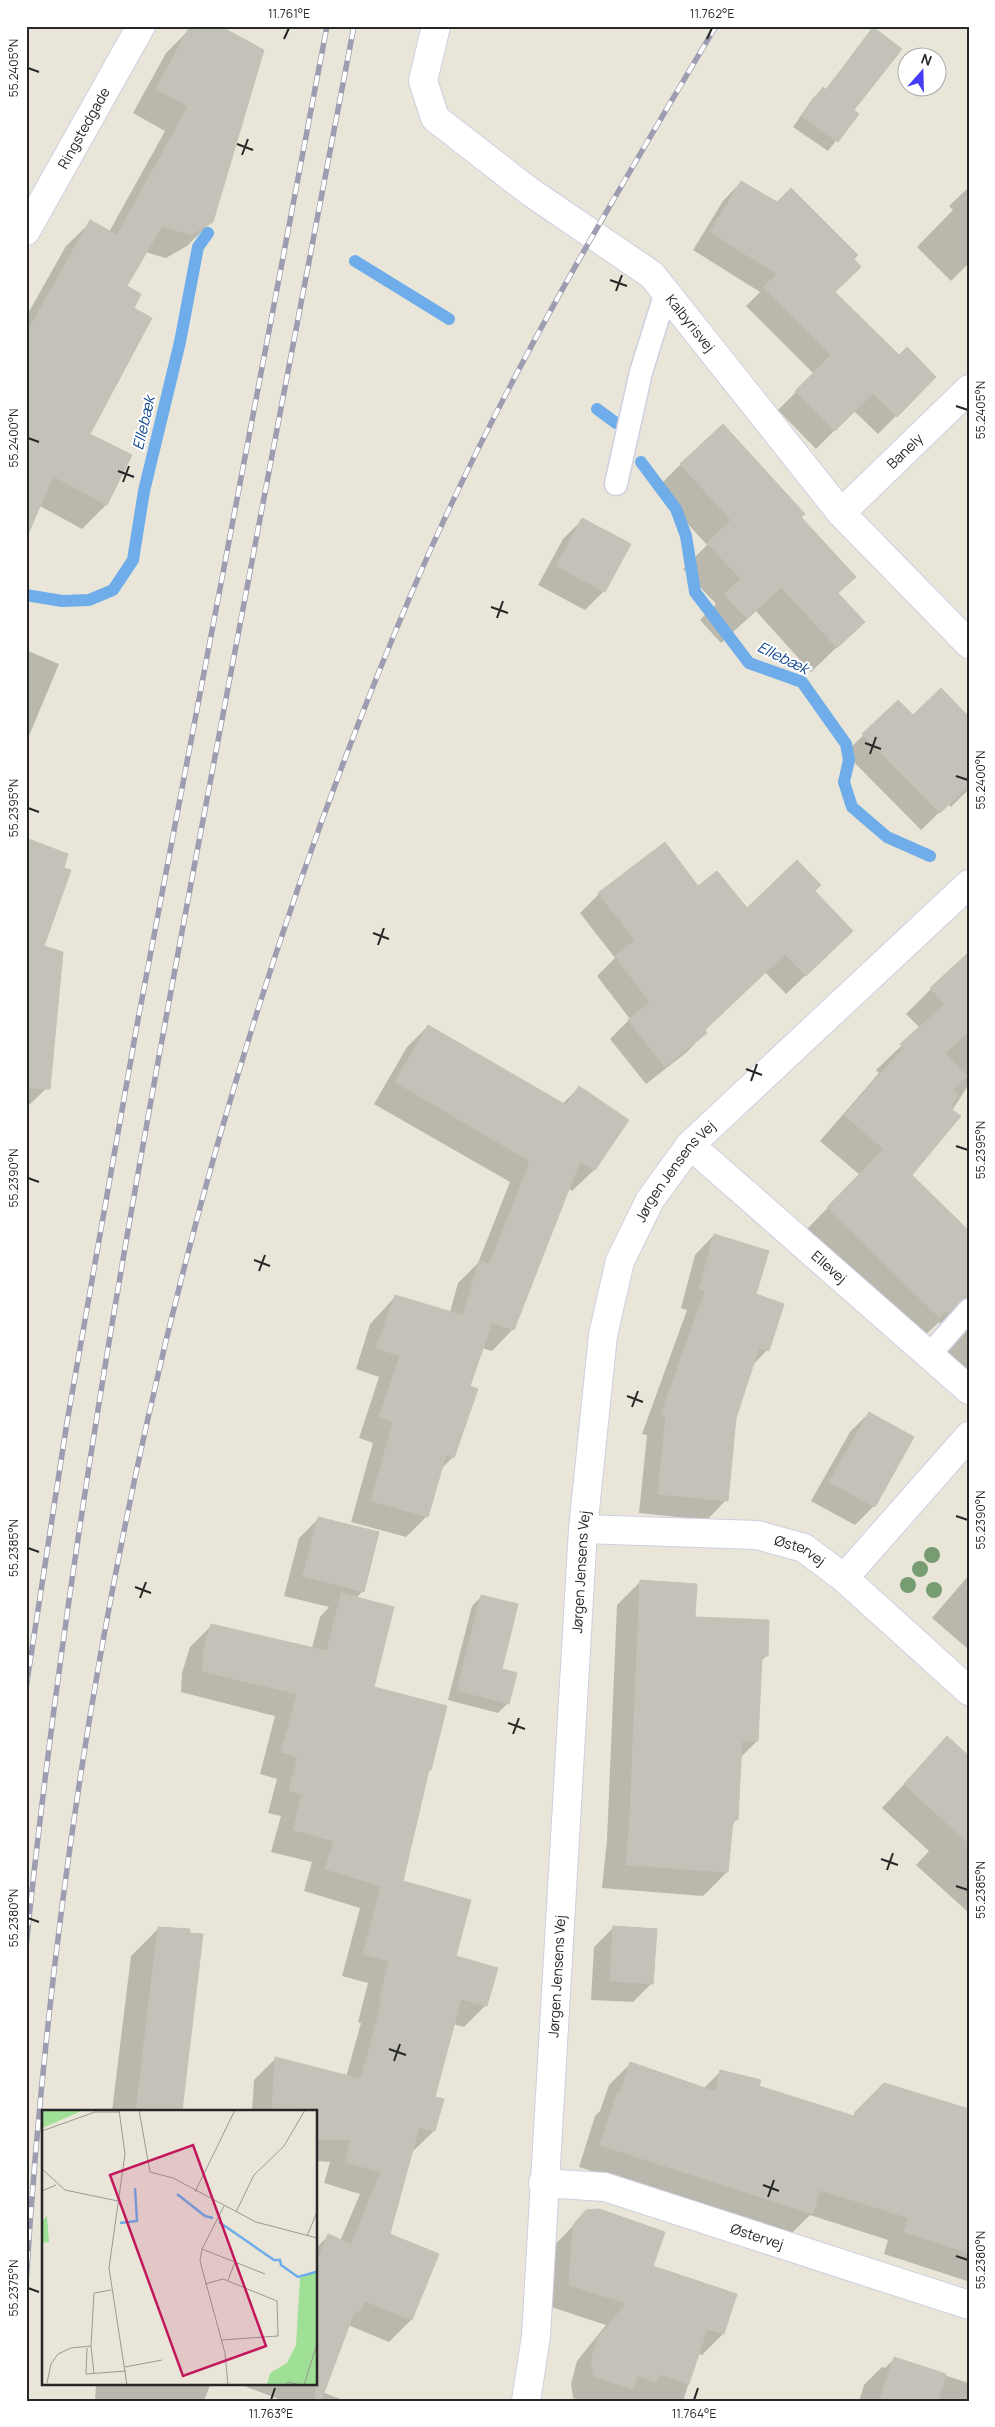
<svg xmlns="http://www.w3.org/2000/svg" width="995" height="2427" font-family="Manrope,sans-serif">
<rect width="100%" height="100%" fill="#e9e6d9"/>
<!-- shadow -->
<g fill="#0003">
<path d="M190 29 212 221 187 246 166 258 145 252 125 287 132 309 88 434 131 455 106 505 82 529 40 506 26 540V317L66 246 91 222 109 232 165 131 133 113 166 53Z"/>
<path d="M873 29 852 110 857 114 828 151 793 127 813 98 823 89 825 90Z"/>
<path d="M741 182 834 292 899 357 935 377 878 434 854 411 816 449 778 410 814 374 746 306 760 292 693 250 723 201Z"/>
<path d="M969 187V263L951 281 917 247 953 210 949 206Z"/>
<path d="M681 464 799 517 855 577 837 594 863 622 811 672 756 611 721 643 700 620 716 604 683 569 707 545 656 489Z"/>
<path d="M582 520 604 591 585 610 538 585 563 539Z"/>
<path d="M26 650 59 664 26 743Z"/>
<path d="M898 702 913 717 969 719V789L951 807 948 804 921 830 845 753Z"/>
<path d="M26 840 43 947 50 1085 26 1108Z"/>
<path d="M665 844 698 887 747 910 813 891 833 949 786 994 765 972 704 1030 705 1033 687 1052 646 1084 610 1039 630 1019 597 976 615 958 580 913 599 894Z"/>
<path d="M969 970V1084L910 1176 969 1233V1388L940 1361 957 1340 946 1322 938 1323 918 1342 803 1233 860 1175 820 1141 879 1073 876 1070 920 1028 906 1014 931 989Z"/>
<path d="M428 1026 562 1104 579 1088 627 1120 594 1170 572 1191 568 1188 513 1329 492 1351 482 1348 468 1387 453 1457 440 1470 427 1516 406 1537 351 1522 373 1443 359 1438 379 1377 356 1369 370 1324 395 1297 450 1312 458 1283 478 1263 510 1182 374 1104 407 1047Z"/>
<path d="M714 1235 754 1295 767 1350 752 1366 735 1418 726 1500 707 1520 639 1513 647 1435 642 1434 687 1310 681 1308 695 1255Z"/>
<path d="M869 1413 874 1506 855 1525 811 1501 850 1432Z"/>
<path d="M319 1518 363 1591 356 1598 373 1688 430 1770 427 1772 401 1882 486 2005 464 2027 453 2024 434 2097V2131L411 2153 389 2235 437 2255 411 2320 389 2342 348 2325 320 2391 345 2401H284L236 2383H316V2248L328 2236 340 2241 360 2194 324 2183 330 2162 316 2161V2111H252L254 2080 276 2058 346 2077 361 2023 358 2022 368 1983 342 1976 360 1908 304 1891 312 1862 271 1852 281 1816 268 1813 277 1779 260 1774 275 1716 181 1692 182 1673 190 1647 212 1625 312 1648 320 1617 329 1607 284 1596 299 1538Z"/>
<path d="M969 1575V1650L932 1618Z"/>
<path d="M641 1581 694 1618 767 1655 761 1661 757 1741 739 1759 736 1820 732 1825 727 1872 703 1896 602 1888 607 1840 617 1605Z"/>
<path d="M482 1596 508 1703 498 1713 448 1700 472 1606Z"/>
<path d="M947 1738 969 1757V1913L916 1865 929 1851 882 1808Z"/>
<path d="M614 1927 652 1983 633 2002 591 2000 594 1947Z"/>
<path d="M159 1928 181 2111H112L131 1956Z"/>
<path d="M631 2063 703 2089 721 2071 758 2087 852 2117 884 2084 969 2138V2279L967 2281 884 2254 888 2240 810 2215 790 2235 579 2167 595 2116 600 2111 609 2085Z"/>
<path d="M587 2211 652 2266 723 2334 702 2355 698 2354 683 2401H583L573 2398 571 2384 577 2361 606 2325 548 2306 552 2248Z"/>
<path d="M894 2359 969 2383V2401H859L864 2385 882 2367 885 2368Z"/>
<path d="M96 2383H211L204 2401H95Z"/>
</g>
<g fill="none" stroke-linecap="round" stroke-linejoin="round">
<!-- stream -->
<g stroke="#6eade9" stroke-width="12">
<path d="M355 261 449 319"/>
<path d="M597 409 616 423"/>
<path d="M641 462 676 509 686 536 695 592 749 663 802 682 846 744 849 760 844 782 852 807 887 837 930 856"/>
<path d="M26 595 62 601 89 600 113 590 133 560 144 491 180 342 198 247 208 233"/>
</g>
</g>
<!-- building -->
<g fill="#c4c2b8" stroke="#c4c2b3">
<path d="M190 26H220L264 50 213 222 191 235 162 226 127 286 141 294 134 308 152 318 90 434 132 455 107 505 53 476 26 539V334L90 220 117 235 188 106 156 89Z"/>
<path d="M873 27 902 49 854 110 859 114 838 142 801 116 823 87 826 90Z"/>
<path d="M741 181 777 202 791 188 858 255 854 259 861 267 835 292 899 355 907 347 936 377 897 417 873 393 835 431 795 391 831 355 763 287 777 274 710 232Z"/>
<path d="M723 424 805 514 801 517 856 577 838 593 865 622 837 648 781 587 747 619 724 594 741 579 707 543 731 520 680 464Z"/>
<path d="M582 518 631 544 605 592 556 566Z"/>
<path d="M941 688 969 717V785L940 813 862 734 898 700 913 715Z"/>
<path d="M26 838 68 854 64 868 71 870 44 946 63 952 50 1089 26 1088Z"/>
<path d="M665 842 698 886 717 871 747 908 797 860 821 885 815 891 853 931 806 976 785 954 705 1030 707 1033 665 1067 628 1020 650 1002 615 956 635 940 598 893Z"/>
<path d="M969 952V1031L945 1053 967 1076 952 1090 958 1096 951 1105 954 1107 952 1110 961 1116 912 1175 969 1231V1297L960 1301 948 1313 946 1311 939 1317 827 1207 884 1149 844 1115 904 1047 900 1044 945 1004 930 988Z"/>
<path d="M428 1025 566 1105 579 1086 629 1120 595 1170 580 1161 514 1330 492 1323 470 1386 478 1389 454 1458 446 1455 428 1517 371 1501 393 1422 379 1417 400 1356 376 1348 395 1295 475 1319 463 1315 479 1261 490 1264 530 1161 395 1082Z"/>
<path d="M714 1234 769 1251 756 1294 784 1304 769 1351 759 1348 736 1418 728 1501 658 1494 666 1416 661 1414 705 1291 699 1289Z"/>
<path d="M869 1412 914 1437 875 1507 829 1482Z"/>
<path d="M318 1517 379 1532 364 1592 303 1576Z"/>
<path d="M640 1580 697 1584 695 1617 769 1620 768 1656H762L758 1741H742L738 1820H733L728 1872 626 1865 630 1815Z"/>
<path d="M341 1593 394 1607 374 1687 447 1706 431 1770H429L403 1881 471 1900 456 1956 498 1968 487 2006 461 1999 435 2097 444 2099 435 2131 419 2127 390 2234 439 2254 412 2320 365 2301 360 2312 355 2310 321 2401H316V2264L328 2234 351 2244 381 2172 345 2162 351 2140 316 2139V2111H272L275 2057 361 2079 382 2001 379 2000 389 1961 363 1954 381 1886 325 1869 334 1841 293 1830 302 1794 289 1791 298 1757 281 1752 297 1694 202 1671 204 1650 211 1624 327 1651Z"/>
<path d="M481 1595 518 1604 502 1669 517 1673 509 1704 457 1690Z"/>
<path d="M947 1736 969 1756V1844L904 1784Z"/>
<path d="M613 1926 657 1929 653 1984 610 1981Z"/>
<path d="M158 1927 190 1929V1933L203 1934 182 2111H136Z"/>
<path d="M630 2062 711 2090H716L720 2070 761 2080 759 2086 854 2116 855 2112 884 2083 969 2109V2253L904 2232 909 2218 820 2190 813 2214 600 2145 617 2093 620 2094Z"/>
<path d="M599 2209 665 2232 653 2266 737 2294 724 2334 707 2329 689 2384 659 2374 656 2382 637 2376 633 2389 594 2376 591 2361 598 2338 626 2303 569 2285 573 2225 586 2210Z"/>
<path d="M894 2357 946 2374 938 2401H879Z"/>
</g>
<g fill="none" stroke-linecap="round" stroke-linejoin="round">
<defs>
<g id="lane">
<path d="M616 484 641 372 666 292"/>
<path d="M929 1355 969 1310"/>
</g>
<g id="street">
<path id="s1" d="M436 26 423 81 435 118 529 191 652 275 841 513 969 644"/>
<path id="s2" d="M841 513 969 389"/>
<path id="s3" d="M690 1145 969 1390"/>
<path id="s4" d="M583 1529 757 1535 804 1548 844 1578 969 1691"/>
<path d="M844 1578 969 1436"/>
<path id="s5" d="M543 2183 605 2187 969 2305"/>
<path id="s6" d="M526 2401 536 2336 583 1529 603 1335 620 1261 650 1200 690 1145 969 884"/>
</g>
<g id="secondary">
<path id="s7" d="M26 231 141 26"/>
</g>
</defs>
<!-- lane casing -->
<use href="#lane" stroke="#cfcee0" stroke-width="25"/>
<!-- street casing -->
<use href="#street" stroke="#cfcee0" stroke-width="30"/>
<!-- secondary casing -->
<use href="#secondary" stroke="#cfcee0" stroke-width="30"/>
<!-- lane -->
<use href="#lane" stroke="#fff" stroke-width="22"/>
<!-- street -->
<use href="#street" stroke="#fff" stroke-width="28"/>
<!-- secondary -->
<use href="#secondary" stroke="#fff" stroke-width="28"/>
<defs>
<g id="rail">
<path d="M26 1688 67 1422 137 1025 327 26"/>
<path d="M26 1947C63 1586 126 1229 193 873 246 591 300 308 354 26"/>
<path d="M26 2284C62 1704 186 1120 415 585 498 391 608 207 716 26"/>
</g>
</defs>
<!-- rail casing -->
<use href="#rail" stroke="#9e9cb1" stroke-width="5.5"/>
<!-- rail -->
<use href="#rail" stroke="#fff" stroke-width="4" stroke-dasharray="11" stroke-linecap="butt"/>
</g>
<!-- trees -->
<g fill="#789c71">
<circle cx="932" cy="1555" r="8"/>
<circle cx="920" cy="1569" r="8"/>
<circle cx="908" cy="1585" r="8"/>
<circle cx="934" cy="1590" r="8"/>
</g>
<!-- ticks -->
<path fill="none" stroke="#272727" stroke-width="2" d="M284 39 289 28M707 39 712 28M28 68 39 72M237 144 253 150M242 155 248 139M610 280 627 286M616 291 622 275M956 406 968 410M28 438 39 442M118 471 134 477M123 482 129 466M491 607 508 613M497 618 503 601M865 743 881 749M870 754 876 737M956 776 968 780M28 808 39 812M373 933 389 939M378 945 384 928M746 1069 762 1075M751 1081 757 1064M956 1146 968 1150M28 1178 39 1182M254 1260 270 1266M259 1271 265 1255M627 1396 643 1402M632 1407 638 1391M956 1516 968 1520M28 1548 39 1552M135 1587 151 1593M140 1598 146 1582M508 1723 525 1729M513 1734 519 1718M881 1859 898 1865M887 1870 893 1853M956 1886 968 1890M28 1918 39 1922M389 2049 406 2055M394 2061 400 2044M763 2185 779 2191M768 2197 774 2180M956 2256 968 2260M28 2288 39 2292M271 2400 275 2388M694 2400 698 2388"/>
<g text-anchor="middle" stroke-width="4" stroke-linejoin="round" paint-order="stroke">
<!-- street labels -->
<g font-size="14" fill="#272727" stroke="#fff">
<text dy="5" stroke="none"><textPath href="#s7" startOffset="118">Ringstedgade</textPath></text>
<text dy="5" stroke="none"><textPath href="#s1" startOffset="425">Kalbyrisvej</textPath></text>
<text dy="5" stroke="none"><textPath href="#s2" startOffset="89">Banely</textPath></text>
<text dy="5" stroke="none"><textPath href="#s6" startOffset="1251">Jørgen Jensens Vej</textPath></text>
<text dy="5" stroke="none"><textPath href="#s3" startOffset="185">Ellevej</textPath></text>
<text dy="5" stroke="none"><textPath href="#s4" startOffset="220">Østervej</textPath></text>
<text dy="5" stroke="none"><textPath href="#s6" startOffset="831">Jørgen Jensens Vej</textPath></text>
<text dy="5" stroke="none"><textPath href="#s6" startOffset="426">Jørgen Jensens Vej</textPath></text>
<text dy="5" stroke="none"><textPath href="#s5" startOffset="222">Østervej</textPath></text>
</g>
<!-- water labels -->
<g font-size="15" font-style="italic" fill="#124990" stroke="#fff">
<text transform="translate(144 423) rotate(-77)" y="5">Ellebæk</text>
<text transform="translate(783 658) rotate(26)" y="5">Ellebæk</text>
</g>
</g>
<!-- overview -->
<g transform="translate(42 2110)">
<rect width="275" height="275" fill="#e9e6d9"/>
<path d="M0 0H42L0 18ZM5 106 7 132 0 133V111ZM275 160V275H225L228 263 245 253 254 235 258 168Z" fill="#9fdf96"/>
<path fill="none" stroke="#6eade9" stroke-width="2.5" d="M135 84 163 106 171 108M177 112 232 150H238L239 155 256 167 274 162M78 113 95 111 93 78"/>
<path fill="none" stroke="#9b9a92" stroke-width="1" d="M77 0 83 44 67 158 85 275M97 0 108 62 131 68 214 112 275 128M0 21 53 2H78M0 59 23 80 76 91M0 81 14 75M153 82 193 0M182 96 160 139 158 151 183 243 186 275M194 102 212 65 242 36 263 0M265 126 275 102M160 139 223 164M186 170 193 152M163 174 181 169 235 191 236 226 179 230M49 236 52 264M45 238 44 264 84 261M83 257 120 250M5 273 9 254 16 244 29 238 49 236 52 183 69 180M244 275 246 272 259 275M262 275 275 234"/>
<path fill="#c2185b" fill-opacity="0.15" stroke="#c2185b" stroke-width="2.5" d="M151 35 224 236 141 266 68 65Z"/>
<rect width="275" height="275" fill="none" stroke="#272727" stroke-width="2.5"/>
</g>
<!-- border -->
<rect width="995" height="2427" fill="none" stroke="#ffffff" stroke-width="55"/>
<!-- north arrow -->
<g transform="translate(922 72) rotate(20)"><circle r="24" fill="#ffffff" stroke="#a9a9a9"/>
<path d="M0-4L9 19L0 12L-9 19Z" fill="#433cf2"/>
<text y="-8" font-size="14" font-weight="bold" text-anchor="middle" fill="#272727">N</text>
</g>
<rect x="28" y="28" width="940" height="2372" fill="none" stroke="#272727" stroke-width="2"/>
<g font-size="12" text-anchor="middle" fill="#272727">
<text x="289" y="18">11.761°E</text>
<text x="712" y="18">11.762°E</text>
<text transform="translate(14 68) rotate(-90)" y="4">55.2405°N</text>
<text transform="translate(981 410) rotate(-90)" y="4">55.2405°N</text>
<text transform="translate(14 438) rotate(-90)" y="4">55.2400°N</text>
<text transform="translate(981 780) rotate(-90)" y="4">55.2400°N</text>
<text transform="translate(14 808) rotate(-90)" y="4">55.2395°N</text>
<text transform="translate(981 1150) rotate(-90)" y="4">55.2395°N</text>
<text transform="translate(14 1178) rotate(-90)" y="4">55.2390°N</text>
<text transform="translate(981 1520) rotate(-90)" y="4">55.2390°N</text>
<text transform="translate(14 1548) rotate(-90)" y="4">55.2385°N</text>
<text transform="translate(981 1890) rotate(-90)" y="4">55.2385°N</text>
<text transform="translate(14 1918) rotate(-90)" y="4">55.2380°N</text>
<text transform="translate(981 2260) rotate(-90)" y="4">55.2380°N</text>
<text transform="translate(14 2288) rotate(-90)" y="4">55.2375°N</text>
<text x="271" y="2418">11.763°E</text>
<text x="694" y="2418">11.764°E</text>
</g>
</svg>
